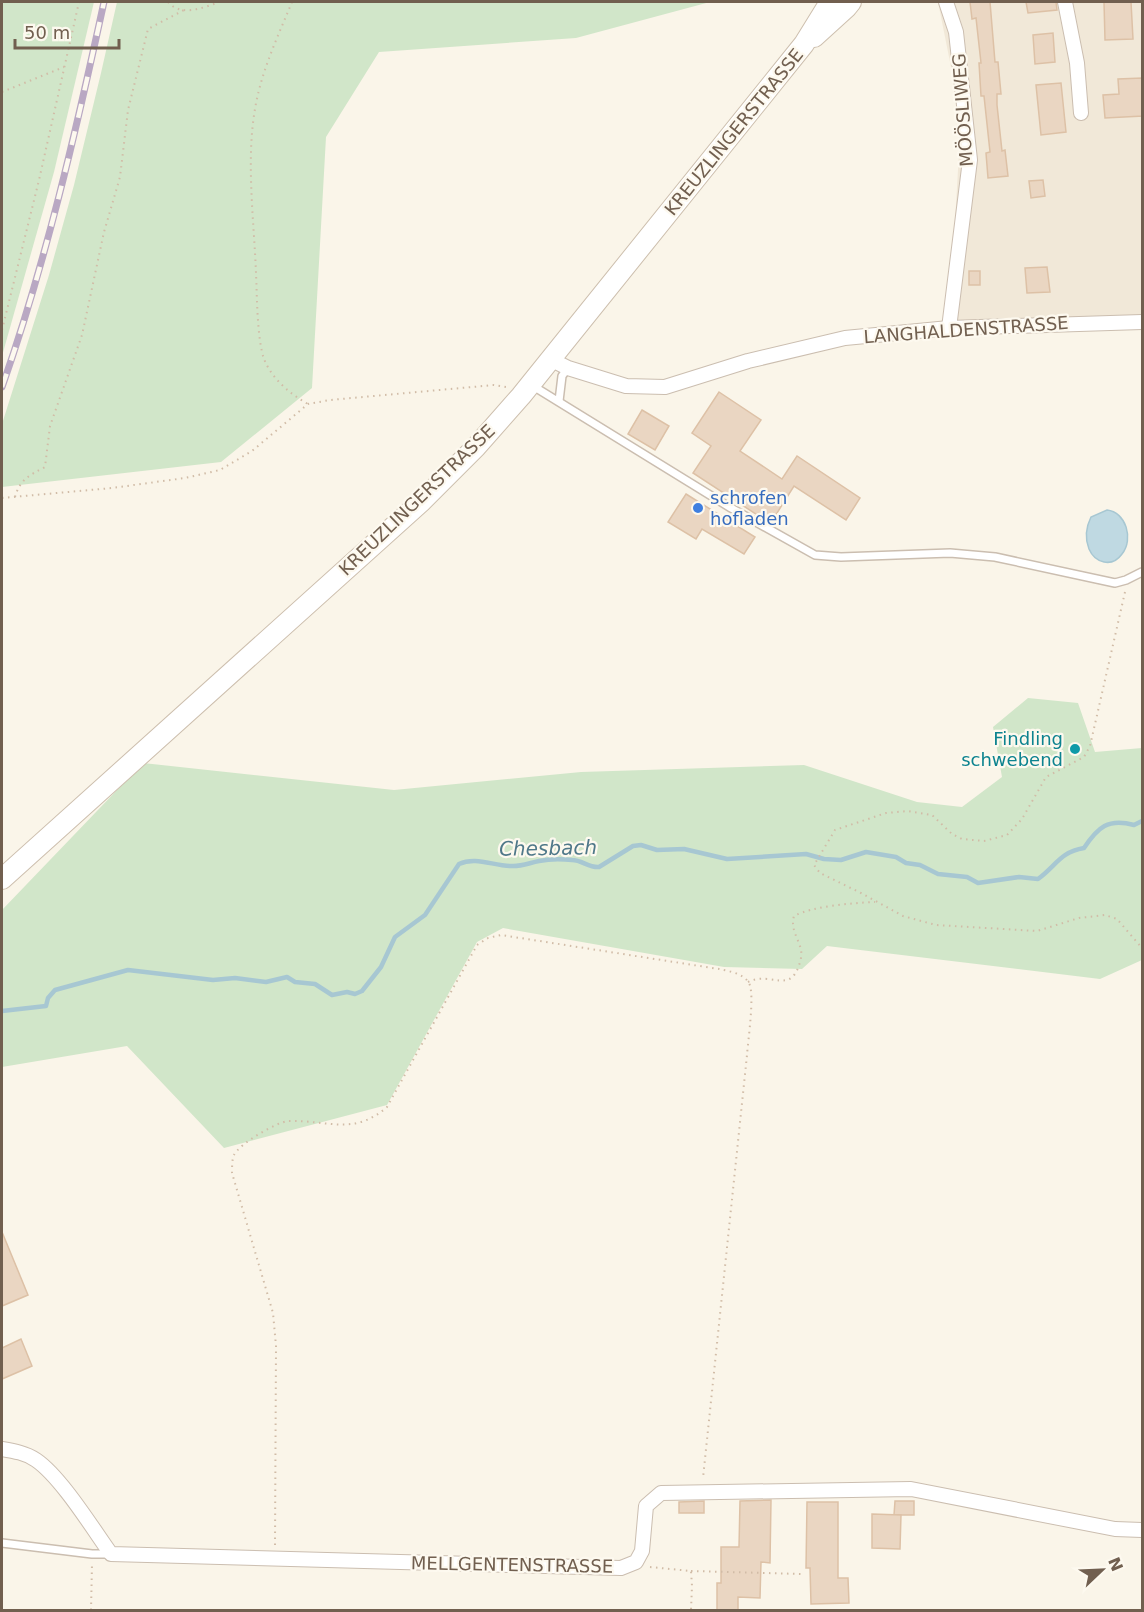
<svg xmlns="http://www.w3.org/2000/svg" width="1144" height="1612" font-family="'DejaVu Sans',sans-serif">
<rect width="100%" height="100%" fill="#faf5e9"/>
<!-- residential -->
<path fill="#f1e8d8" d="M938 2H1142V322L949 328 961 117Z"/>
<!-- green -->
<g fill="#d1e6c9">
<path d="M2 2H94L54 172 2 356Z"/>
<path d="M117 2H710L576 38 379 52 326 137 312 388 221 462 2 487V424L49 275 74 185 101 73Z"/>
<path d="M1028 698 1078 703 1095 752 1142 748V960L1100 979 827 946 802 969 724 967 503 928 477 942 387 1105 224 1148 127 1046 2 1067V910L143 763 394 790 581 772 804 765 917 802 962 807 1002 777 993 727Z"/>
</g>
<!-- water -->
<path fill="#bfd9e2" stroke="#a7c7d2" stroke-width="1.5" d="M1107 510C1126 512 1134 539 1122 554 1112 568 1095 563 1089 549 1085 539 1086 527 1091 517Z"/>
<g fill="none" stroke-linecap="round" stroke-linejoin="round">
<!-- stream -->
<path stroke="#a7c7d2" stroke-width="4.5" d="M2 1011 46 1006 48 998 55 990 128 970 213 980 235 978 266 982 287 977 295 982 315 984 332 995 347 992 355 994 362 991 381 967 395 937 425 915 459 864C476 856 493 866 511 866 520 867 529 863 539 861 549 859 562 859 572 860 582 860 589 868 599 867L633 846 641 845 657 850 684 849 727 859 806 854 824 859 841 860 866 852 896 857 906 863 920 865 938 874 967 877 978 883 1019 877 1038 879C1056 866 1060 852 1084 848 1098 827 1108 818 1134 825L1142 821"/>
</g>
<!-- building -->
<g fill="#ead6c2" stroke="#ddc1a6" stroke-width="1.5">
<path d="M970 2H990L995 62H998L1001 94H997V105L1002 151 1005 150 1008 176 988 178 986 153 990 152 984 96H981L979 63H981L976 18 972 19Z"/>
<path d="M1026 2H1056L1057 10 1028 13Z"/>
<path d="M1104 2H1131L1133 39 1105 40Z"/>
<path d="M1053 33 1055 62 1035 64 1033 35Z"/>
<path d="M1142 78 1143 116 1105 118 1103 95 1119 94 1118 79Z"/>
<path d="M1061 83 1066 132 1041 135 1036 85Z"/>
<path d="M1043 180 1045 196 1031 198 1029 181Z"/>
<path d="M1047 267 1050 292 1027 293 1025 268Z"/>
<rect x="969" y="271" width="11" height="14"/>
<path d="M719 392 761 420 740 451 782 479 797 456 860 498 846 520 794 486 772 521 766 518 765 520 693 473 711 446 692 433Z"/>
<path d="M642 410 669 426 655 450 628 434Z"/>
<path d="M686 494 755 537 744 554 702 529 696 539 668 522Z"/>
<path d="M2 1232 28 1295 2 1306Z"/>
<path d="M21 1339 32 1366 2 1379V1348Z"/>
<path d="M771 1500 770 1563 761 1562 760 1598 738 1597V1611H717V1583H721V1547H739L740 1501Z"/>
<path d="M704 1501V1513H679V1502Z"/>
<path d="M895 1501H914V1515H894Z"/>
<path d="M807 1502H838V1578H848L849 1603 811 1604 810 1568H806Z"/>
<path d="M872 1514 901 1515 900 1549 872 1548Z"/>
</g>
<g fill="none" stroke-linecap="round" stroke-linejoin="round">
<defs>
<g id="lane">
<path d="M533 386 731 508 815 555 841 557 950 553 995 557 1115 583 1126 580 1142 572"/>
<path d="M559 401 562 376 568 368"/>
<path d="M2 1543 92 1554H111"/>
</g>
<g id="street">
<path d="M946 2 956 32 970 160 949 328"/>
<path d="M1065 2 1077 63 1081 113"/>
<path d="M550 359 568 368 626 386 665 387 748 361 845 338 949 328 1142 322"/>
<path d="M2 1449C14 1451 26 1453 36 1460 61 1477 93 1529 111 1554L621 1568 636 1562 642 1551 646 1506 661 1493 911 1489 1115 1529 1142 1530"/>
</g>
<g id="secondary">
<path d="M814 37 847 7 851 2"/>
<path d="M2 879 422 501 476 447 521 396 804 44 830 2"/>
</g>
</defs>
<!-- lane casing -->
<use href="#lane" stroke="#cbbeb0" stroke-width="10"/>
<!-- street casing -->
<use href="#street" stroke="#cbbeb0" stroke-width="16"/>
<!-- secondary casing -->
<use href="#secondary" stroke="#cdbfae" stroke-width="22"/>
<!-- path -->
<g stroke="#d1bca7" stroke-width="2" stroke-dasharray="1.5 4.5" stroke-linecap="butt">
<path d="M168 2C181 17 203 8 219 2"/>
<path d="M292 2C278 36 261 72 255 109 246 160 254 221 256 273 257 295 257 339 264 359 272 379 290 394 308 404"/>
<path d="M2 92 64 67"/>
<path d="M2 330 39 180 79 2"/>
<path d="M15 497C20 479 30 475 45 467L50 426 82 335 104 232 120 177 128 110 148 29 184 10"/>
<path d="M2 498 112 488 185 478 220 470 252 451 308 404 330 400 494 385 506 387"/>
<path d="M1125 592 1090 746 1084 757 1046 777 1022 819 1007 835 984 841 962 839 952 834 932 815 908 811 886 813 835 830 814 865 820 873 861 893 903 916 936 925 1037 931 1079 918 1105 915 1117 919 1142 948"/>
<path d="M748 982C772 970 792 998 801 958 804 944 789 932 794 916 813 906 852 903 875 902"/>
<path d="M275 1545 276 1346 273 1313 232 1173C232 1168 232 1159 234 1155 239 1144 278 1121 289 1121 328 1120 354 1136 387 1107L477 945 488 938 501 935 719 969C728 971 743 973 749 983 755 994 748 1040 747 1055L703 1478"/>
<path d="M650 1567 691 1571 692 1586 691 1610"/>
<path d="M691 1571 802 1574"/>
<path d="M91 1610 92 1565"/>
</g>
<!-- lane -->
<use href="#lane" stroke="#fff" stroke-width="7"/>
<!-- street -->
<use href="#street" stroke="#fff" stroke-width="14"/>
<!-- secondary -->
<use href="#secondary" stroke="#fff" stroke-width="20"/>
<defs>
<path id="rail" d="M2 387C46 262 76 131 104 2"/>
</defs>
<!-- rail casing -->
<use href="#rail" stroke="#b9a8c3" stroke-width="7"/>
<!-- rail -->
<use href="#rail" stroke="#fdf9ef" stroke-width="4.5" stroke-dasharray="14" stroke-linecap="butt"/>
</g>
<!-- markers -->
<circle fill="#3f7fe0" stroke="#fdf9ef" stroke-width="2" cx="698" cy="508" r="6"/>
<circle fill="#0f9aa8" stroke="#fdf9ef" stroke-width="2" cx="1075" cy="749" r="6"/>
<g text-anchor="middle" stroke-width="4.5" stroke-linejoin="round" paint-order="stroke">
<!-- street labels -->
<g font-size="18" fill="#715f4f" stroke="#fdf9ef">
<text transform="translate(963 110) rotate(-94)" y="6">MÖÖSLIWEG</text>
<text transform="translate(734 132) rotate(-51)" y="6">KREUZLINGERSTRASSE</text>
<text transform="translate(966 330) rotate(-4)" y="6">LANGHALDENSTRASSE</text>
<text transform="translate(417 500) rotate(-44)" y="6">KREUZLINGERSTRASSE</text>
<text transform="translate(512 1565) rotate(1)" y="6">MELLGENTENSTRASSE</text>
</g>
<!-- shop labels -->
<g font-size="18" fill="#366cbe" stroke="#fdf9ef" text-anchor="start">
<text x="710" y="504">schrofen<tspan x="710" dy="21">hofladen</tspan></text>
</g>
<!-- culture labels -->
<g font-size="18" fill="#0d838f" stroke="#fdf9ef" text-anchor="end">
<text x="1063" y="745">Findling<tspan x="1063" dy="21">schwebend</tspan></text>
</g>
<!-- water labels -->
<g font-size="20" font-style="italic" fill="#4f7889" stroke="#fdf9ef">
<text transform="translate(548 848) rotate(-1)" y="7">Chesbach</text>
</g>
</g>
<!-- border -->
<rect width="1144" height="1612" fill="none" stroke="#715f4f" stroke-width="6"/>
<!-- north arrow -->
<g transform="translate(1102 1570) rotate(67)" stroke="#fdf9ef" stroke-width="4.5" paint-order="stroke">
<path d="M0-4.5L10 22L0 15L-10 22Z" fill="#715f4f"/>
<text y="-9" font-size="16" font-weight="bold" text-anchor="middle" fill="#715f4f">N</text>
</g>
<!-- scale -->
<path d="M15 39v9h104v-9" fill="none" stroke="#715f4f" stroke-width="3"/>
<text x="24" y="39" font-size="18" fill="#715f4f" stroke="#fdf9ef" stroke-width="4.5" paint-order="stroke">50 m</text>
</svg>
